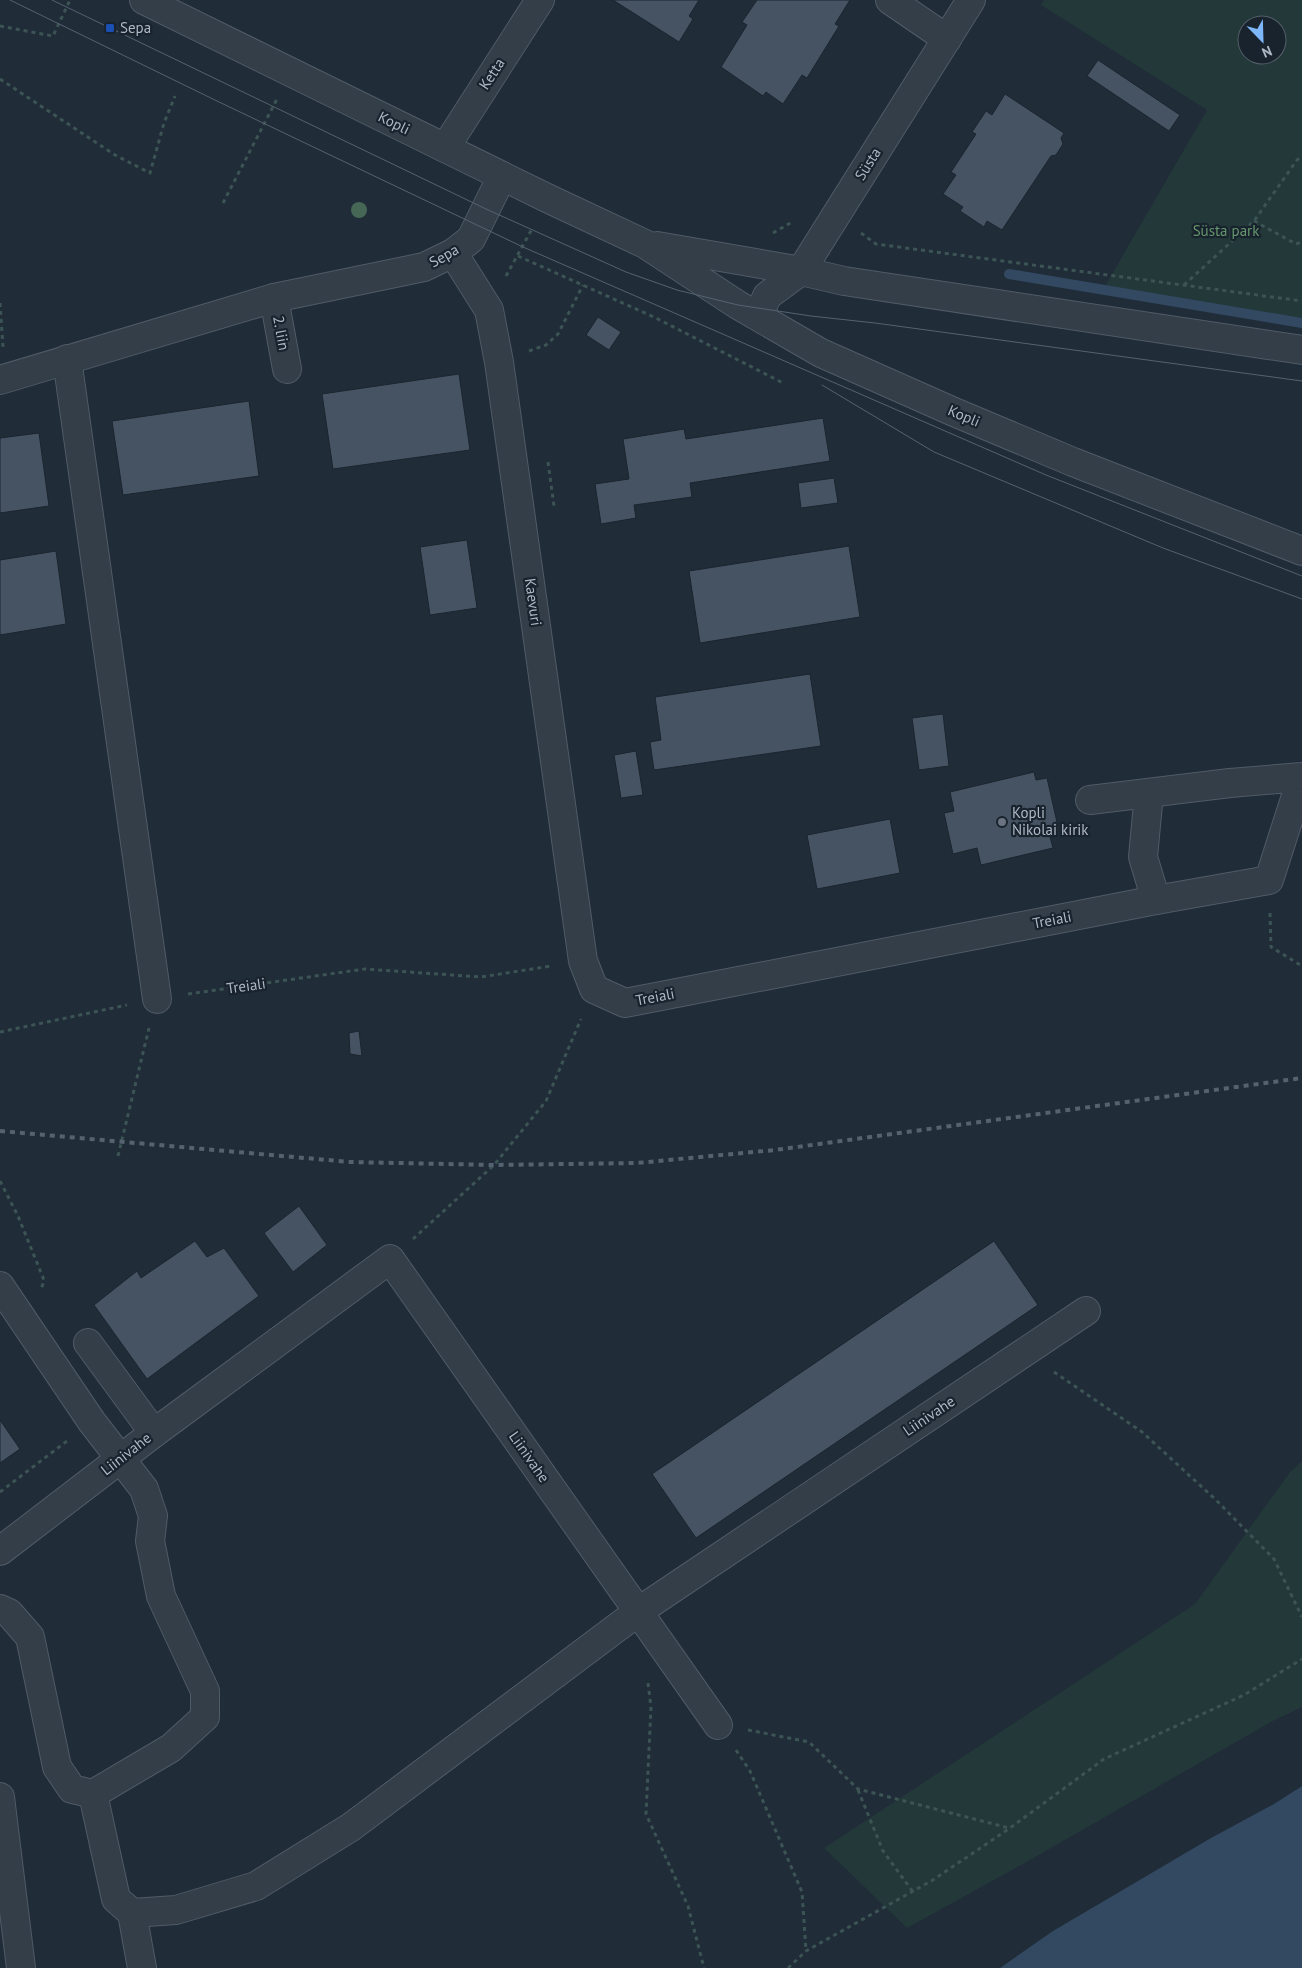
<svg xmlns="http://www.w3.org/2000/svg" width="1302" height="1968" font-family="'PT Sans',sans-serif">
<rect width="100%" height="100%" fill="#202c38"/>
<!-- green -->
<g fill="#223839" fill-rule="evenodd">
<path d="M1044 0H1302V319L1101 293 1207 110 1041 5ZM1247 25H1277V55H1247Z"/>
<path d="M1302 1461V1707L1271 1722 1023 1864 907 1928 824 1848 1195 1604 1290 1472Z"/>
</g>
<!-- water -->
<path fill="#324961" d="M1302 1786V1968H1000L1053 1931 1211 1838 1274 1804Z"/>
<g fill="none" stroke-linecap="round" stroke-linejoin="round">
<!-- stream -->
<path stroke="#324961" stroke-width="10" d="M1009 274 1302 323"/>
</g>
<!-- building -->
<g fill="#455363" stroke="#1b252f">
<path d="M613 0H699L689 16 693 19 679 42Z"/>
<path d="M757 0H850L835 24 839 26 807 78 802 75 783 104 766 92 763 96 721 67 747 25 742 22Z"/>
<path d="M1098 60 1180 115 1169 131 1087 76Z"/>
<path d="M1005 94 1064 133 1061 138 1063 144 1056 155 1051 156 1002 230 987 221 984 227 960 211 963 207 943 194 956 175 951 172 976 134 972 132 986 111 992 115Z"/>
<path d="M598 317 621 332 609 350 586 335Z"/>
<path d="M459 374 470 450 333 469 322 394Z"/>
<path d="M249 401 259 476 123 495 112 421Z"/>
<path d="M823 418 830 461 690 483 692 497 634 505 636 518 601 524 595 484 629 479 623 439 684 429 686 439Z"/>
<path d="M39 433 49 506 0 513V438Z"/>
<path d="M834 478 838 503 801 508 798 483Z"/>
<path d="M467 540 477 608 430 615 420 547Z"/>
<path d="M849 546 860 617 700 643 689 571Z"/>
<path d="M56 551 66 624 0 635V560Z"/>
<path d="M810 674 821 746 654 770 650 742 661 740 655 697Z"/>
<path d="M943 714 949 766 919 770 912 718Z"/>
<path d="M636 751 643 795 621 798 614 755Z"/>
<path d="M1034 772 1036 780 1047 778 1059 831 1049 833 1053 848 981 865 977 848 953 854 944 813 954 811 950 792Z"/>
<path d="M890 819 900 873 817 889 807 835Z"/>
<path d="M359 1031 362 1056 350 1054 349 1033Z"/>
<path d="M299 1206 327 1245 293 1272 264 1233Z"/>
<path d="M195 1241 207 1257 224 1248 259 1296 147 1379 94 1305 137 1271 141 1278Z"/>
<path d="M994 1241 1038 1305 696 1538 652 1474Z"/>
<path d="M0 1420 20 1449 0 1463Z"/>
</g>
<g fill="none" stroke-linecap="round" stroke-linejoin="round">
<defs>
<g id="minor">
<path d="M144 0 547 198 645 244 738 305 821 353 954 412 1073 462 1302 551"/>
<path d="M890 0 947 39"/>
<path d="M445 148 540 0"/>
<path d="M657 246 801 271 844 281 1302 350"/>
<path d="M453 253 489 310 499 362 583 961 594 989 625 1003 1156 900 1269 880 1302 777 1230 783 1090 800"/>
<path d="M274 298 287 369"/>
<path d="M764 320 762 308 767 296 801 271 971 0"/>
<path d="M67 359 157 999"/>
<path d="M0 380 274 298 424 267 453 253 471 239 502 176"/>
<path d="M1149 793 1143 857 1156 900"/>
<path d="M0 1286 92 1422 144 1489 153 1516 150 1541 161 1596 205 1691V1717L171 1748 93 1794 72 1789 57 1767 30 1637 9 1613 0 1609"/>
<path d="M88 1343 154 1433"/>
<path d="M0 1551 154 1433 390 1259 718 1725"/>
<path d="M93 1794 116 1899 132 1913 176 1910 256 1886 351 1827 639 1611 1086 1311"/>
<path d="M0 1797 21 1968"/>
<path d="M132 1913 142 1968"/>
</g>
</defs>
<!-- minor casing -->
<use href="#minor" stroke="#515b67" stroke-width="30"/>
<!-- path -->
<g stroke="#3c5454" stroke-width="3" stroke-dasharray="4 4" stroke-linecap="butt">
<path d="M0 26 53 36 70 0"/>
<path d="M0 79 115 155 150 173 164 123 175 96"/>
<path d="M223 203 277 99"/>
<path d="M1254 221 1296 244 1302 242"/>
<path d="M773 233 792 222"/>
<path d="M861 233 876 244 1302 301"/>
<path d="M518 256 656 318 785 384"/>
<path d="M506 276 533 227"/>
<path d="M1184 285 1254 221 1297 160 1302 156"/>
<path d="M0 303 3 347"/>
<path d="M529 351 546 345 558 334 583 285"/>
<path d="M548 462 554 506"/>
<path d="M1270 913 1271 947 1302 966"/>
<path d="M188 994 365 969 481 977 551 966"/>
<path d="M0 1032 127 1005"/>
<path d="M118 1156 149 1028"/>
<path d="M0 1181 18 1216 44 1280 41 1290"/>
<path d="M413 1239 494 1165 546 1101 581 1019"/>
<path d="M1054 1372 1142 1432 1215 1499 1274 1559 1302 1617"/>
<path d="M0 1492 67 1441"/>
<path d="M648 1683 651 1707 646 1814 688 1906 704 1968"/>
<path d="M748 1730 809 1742 858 1789 1009 1828"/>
<path d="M736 1750 750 1771 802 1892 806 1951"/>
<path d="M858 1790 883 1851 913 1892"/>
<path d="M788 1968 806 1951 933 1880 1010 1828 1104 1759 1244 1695 1302 1659"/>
</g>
<!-- minor -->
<use href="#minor" stroke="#333e49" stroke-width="28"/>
<!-- tram -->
<g stroke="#556270" stroke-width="1">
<path d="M10 0 217 101 523 247 1046 475 1302 576"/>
<path d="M52 0 486 209 626 272 677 290 738 305 811 316 875 323 1302 381"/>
<path d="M822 385 934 452 1163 548 1302 599"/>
</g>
<!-- rail -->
<path stroke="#556270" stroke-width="4" stroke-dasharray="5 5" stroke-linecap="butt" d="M0 1131 350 1162 494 1165 637 1163 775 1150 1302 1078"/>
</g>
<!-- trees -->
<circle fill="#466755" cx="359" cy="210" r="8"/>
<!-- markers -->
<rect fill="#1a4fb4" stroke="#19232d" stroke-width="2" x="105" y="23" width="10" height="10" rx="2.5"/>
<circle fill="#6b7280" stroke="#19232d" stroke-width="2" cx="1002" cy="822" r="5"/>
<g text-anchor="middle" stroke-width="4.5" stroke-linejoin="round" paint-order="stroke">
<!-- poi labels -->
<g font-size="15" fill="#aeb8c6" stroke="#19232d" text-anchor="start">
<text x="120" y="33">Sepa</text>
<text x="1012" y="818">Kopli<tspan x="1012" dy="17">Nikolai kirik</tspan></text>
</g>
<!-- street labels -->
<g font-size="15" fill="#aeb8c6" stroke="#19232d">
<text transform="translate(492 74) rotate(-57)" y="5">Ketta</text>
<text transform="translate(394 123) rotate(26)" y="5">Kopli</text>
<text transform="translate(868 164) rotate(-58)" y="5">Süsta</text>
<text transform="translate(444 256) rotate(-30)" y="5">Sepa</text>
<text transform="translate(281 333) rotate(80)" y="5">2. liin</text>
<text transform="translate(964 416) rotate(23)" y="5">Kopli</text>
<text transform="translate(533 602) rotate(82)" y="5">Kaevuri</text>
<text transform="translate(1052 920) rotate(-11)" y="5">Treiali</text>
<text transform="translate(246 986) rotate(-8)" y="5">Treiali</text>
<text transform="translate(655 997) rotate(-11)" y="5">Treiali</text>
<text transform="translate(929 1416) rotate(-34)" y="5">Liinivahe</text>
<text transform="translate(126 1454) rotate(-38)" y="5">Liinivahe</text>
<text transform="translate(529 1457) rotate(55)" y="5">Liinivahe</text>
</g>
<!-- park labels -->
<g font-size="15" fill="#65976d" stroke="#19232d">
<text x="1226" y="236">Süsta park</text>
</g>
</g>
<!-- north arrow -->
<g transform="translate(1262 40) rotate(157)"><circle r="24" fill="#19232d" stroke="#555f6a"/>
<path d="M0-4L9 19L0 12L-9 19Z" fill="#7db6fb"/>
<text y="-8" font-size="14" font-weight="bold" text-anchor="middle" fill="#aeb8c6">N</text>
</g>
</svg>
